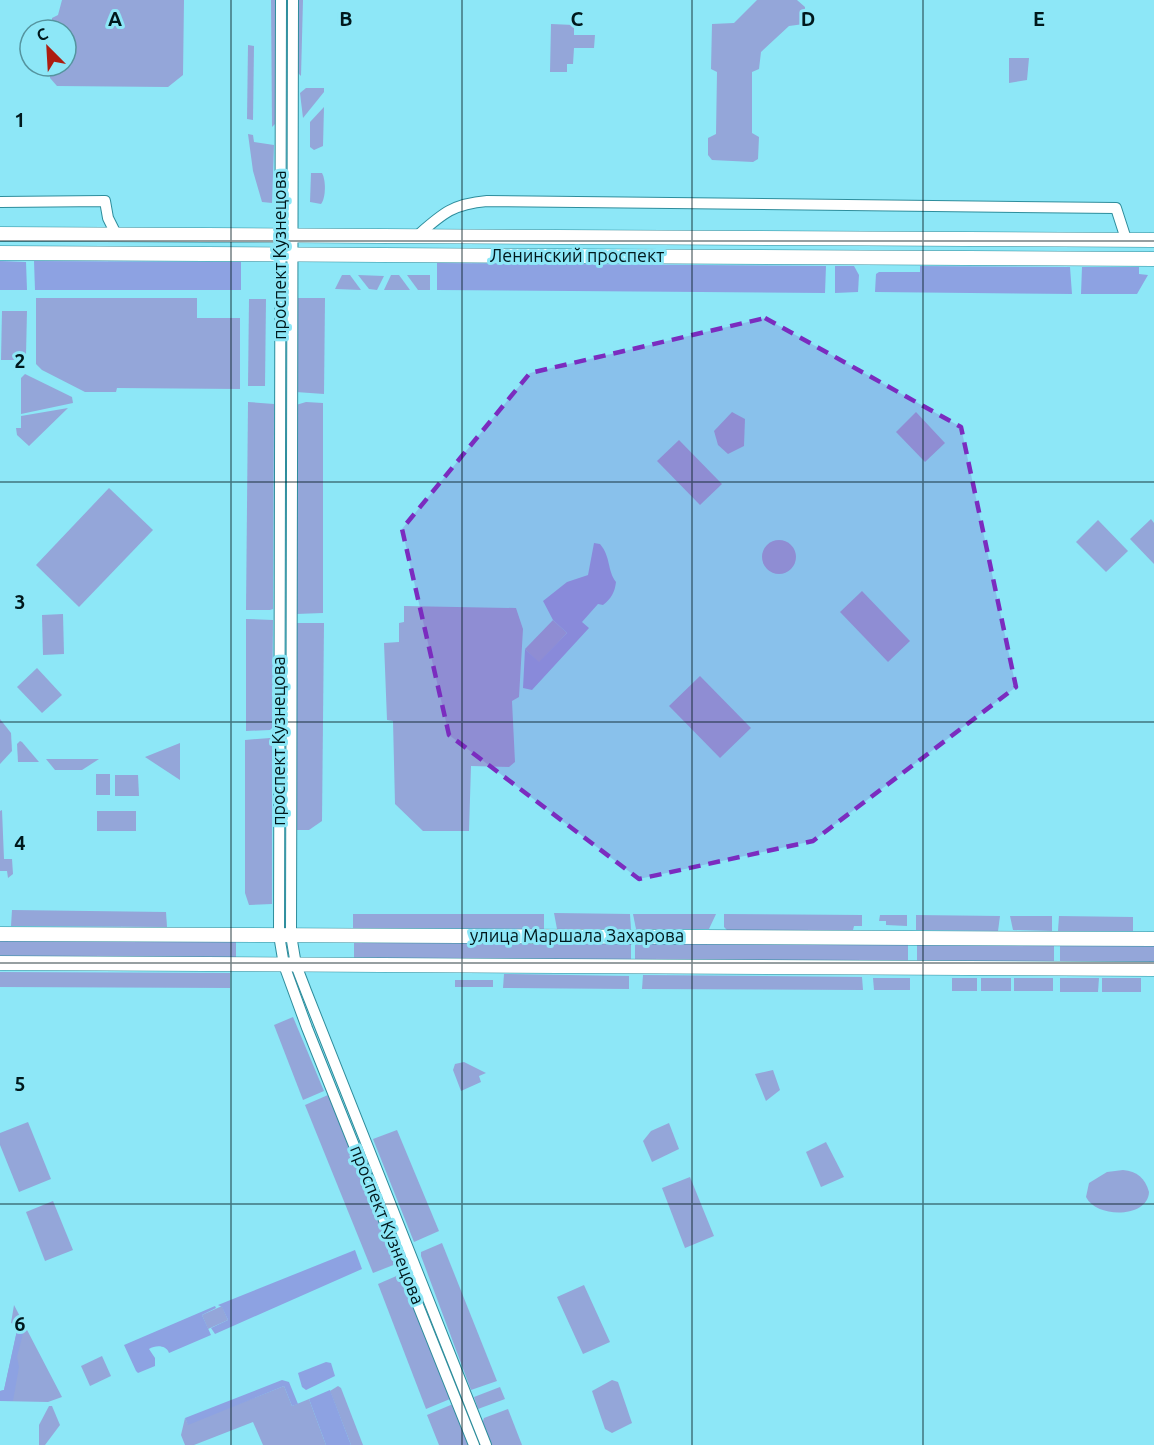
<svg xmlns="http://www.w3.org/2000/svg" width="1154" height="1445" font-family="Ubuntu,sans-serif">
<rect width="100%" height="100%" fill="#8de7f7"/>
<!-- green -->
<g fill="#94a6d9">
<path d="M62 0H184L183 75 168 87 57 86 50 78V66H66V30H52V18L58 15Z"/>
<path d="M271 0H275V124L272 127Z"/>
<path d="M298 0H303L301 76 298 73Z"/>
<path d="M757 0H797L805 7 804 24 789 26 761 52 759 69 752 72V133L759 137 758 159 753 162 712 160 708 155V138L716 134 717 72 711 69 712 24 734 23Z"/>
<path d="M551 24 574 25V35H595L594 48H574L573 64H567V72H550Z"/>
<path d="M248 45 254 46 253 120 247 119Z"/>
<path d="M1009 58H1029L1027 80 1009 83Z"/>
<path d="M306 88H324V92L303 118 300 93Z"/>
<path d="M324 107 323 146 314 150 310 147V122Z"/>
<path d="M248 134 253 135 254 142 274 145 272 203 262 202 253 171Z"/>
<path d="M311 173H322C326 180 326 198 321 204L310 202Z"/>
<path d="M342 275H350L361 290 335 289Z"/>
<path d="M358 275 384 276 377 290 369 289Z"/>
<path d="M391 275H399L410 290H384Z"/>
<path d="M407 275H430V290H418Z"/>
<path d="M36 298H197V318H240V389L117 388 116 392H85L42 370 36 364Z"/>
<path d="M298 298H325L324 394 296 392Z"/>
<path d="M249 299H266L265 386H248Z"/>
<path d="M2 311H27L26 355 21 360H1Z"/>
<path d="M25 374 72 397 73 403 21 414V378Z"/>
<path d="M248 402 274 404 273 609 270 610H246Z"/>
<path d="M306 402 323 403V613L296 614V405Z"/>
<path d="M68 408 29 446 17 435 16 428H21V416Z"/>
<path d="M732 412 745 419 744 446 728 454 718 445 714 431Z"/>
<path d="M916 412 945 443 925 462 896 432Z"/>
<path d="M679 440 722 484 700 505 657 461Z"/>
<path d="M109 488 153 530 79 607 36 565Z"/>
<path d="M1151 519 1154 523V564L1130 539Z"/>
<path d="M1098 520 1128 551 1106 572 1076 542Z"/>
<circle cx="779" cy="557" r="17"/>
<path d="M862 591 910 641 888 662 840 612Z"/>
<path d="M404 606 516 608 523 629 519 697 512 701 515 762 509 767 471 766 469 831H423L395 804 393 721 387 720 384 643 399 642V623L404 622Z"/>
<path d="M63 614 64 654 43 655 42 615Z"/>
<path d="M246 619 273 620 272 728 270 730 246 731Z"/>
<path d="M553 620 567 633 539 663 525 649Z"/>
<path d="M296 623H324L322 821 309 830H295Z"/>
<path d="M37 668 62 695 42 713 17 687Z"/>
<path d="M700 676 751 728 720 758 669 706Z"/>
<path d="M0 719 11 733 12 751 0 764Z"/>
<path d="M270 738 272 739V904L249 905 245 893V740Z"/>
<path d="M20 741 22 742 39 762H18L17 744Z"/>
<path d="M180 743V780L145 757Z"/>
<path d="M46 759H99L82 770H55Z"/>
<rect x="96" y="774" width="14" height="21"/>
<path d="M115 775H138L139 796H115Z"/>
<path d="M2 810 4 859H12L13 874 8 878 7 871H0V811Z"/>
<rect x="97" y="811" width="39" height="20"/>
<path d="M12 910 166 912 167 927 11 926Z"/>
<path d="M554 913 630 914 631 929H557Z"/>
<path d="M353 914H544V929L353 928Z"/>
<path d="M633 914H716L709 929H636Z"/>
<path d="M724 914 862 915V926H854L853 930H727L724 927Z"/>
<path d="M880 915H907V926L886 925V921H879Z"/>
<path d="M916 915 1000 916 998 931 916 930Z"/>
<path d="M1010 916H1052V931L1013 930Z"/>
<path d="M1059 916 1133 917V931H1058Z"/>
<path d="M0 940 236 941V958L0 956Z"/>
<path d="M354 942 631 943V960L354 959Z"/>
<path d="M635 943 908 945V961L635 960Z"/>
<path d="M917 945H1054V962L917 961Z"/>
<path d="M1060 945 1154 946V962H1060Z"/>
<path d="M0 972 230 973V988L0 987Z"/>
<path d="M504 974 629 976V989L503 988Z"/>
<path d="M643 975 862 977 863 990 642 989Z"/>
<path d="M873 978H910V990H874Z"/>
<rect x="952" y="978" width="25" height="13"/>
<rect x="981" y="978" width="30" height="13"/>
<rect x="1014" y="978" width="39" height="13"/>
<path d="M1060 978H1099L1098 992H1060Z"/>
<rect x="1102" y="978" width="39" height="14"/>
<rect x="455" y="980" width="38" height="7"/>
<path d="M293 1017 324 1091 303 1100 274 1025Z"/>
<path d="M464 1062 486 1073 479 1076 481 1082 461 1091 453 1070 455 1064Z"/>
<path d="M773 1070 780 1090 766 1101 755 1074Z"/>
<path d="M328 1095 396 1264 373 1273 305 1105Z"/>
<path d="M28 1122 51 1179 19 1192 0 1145V1133Z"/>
<path d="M669 1123 679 1149 652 1162 643 1141 651 1131Z"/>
<path d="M397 1130 439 1231 414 1242 373 1139Z"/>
<path d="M826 1142 844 1177 821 1187 806 1152Z"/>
<path d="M1123 1170C1137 1171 1145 1178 1149 1192 1148 1218 1097 1219 1086 1197L1089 1183 1107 1172Z"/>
<path d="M690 1177 714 1236 685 1248 662 1188Z"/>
<path d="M53 1201 73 1250 45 1261 26 1212Z"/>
<path d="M442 1243 497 1381 471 1390 421 1256V1252Z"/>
<path d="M401 1274 450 1399 426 1409 378 1284Z"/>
<path d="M584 1285 610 1342 583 1354 557 1297Z"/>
<path d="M14 1305 62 1397 48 1402 0 1401V1391L4 1390 18 1326 11 1323Z"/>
<path d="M222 1306 228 1320 208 1329 202 1315Z"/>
<path d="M102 1356 111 1376 90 1386 81 1366Z"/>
<path d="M612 1380 618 1382 632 1423 612 1433 605 1429 592 1391Z"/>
<path d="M284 1386 292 1406 309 1399 326 1445H263L253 1422 194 1445H185L181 1435 185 1418 188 1424Z"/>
<path d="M338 1386 341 1388 363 1445H351L330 1391Z"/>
<path d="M500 1387 505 1399 478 1409 474 1397Z"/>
<path d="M453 1404 469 1445H439L427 1415Z"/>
<path d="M49 1406H52L60 1425 45 1445H39V1425Z"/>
<path d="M508 1409 522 1445H491L482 1424 484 1418Z"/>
</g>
<!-- forest -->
<g fill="#8da2e2">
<path d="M0 261 26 262 27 290H0Z"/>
<path d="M34 261 241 262V290H35Z"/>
<path d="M437 263 826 266 825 293 437 290Z"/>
<path d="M835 266H854L859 275 858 292 835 293Z"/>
<path d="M920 266 1070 267 1072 294 875 292 876 274 879 272H920Z"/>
<path d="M1082 267H1139V274L1148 275 1137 294H1081Z"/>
<path d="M594 543 600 544C611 557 607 570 616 582 615 592 611 599 603 605L598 604 582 622 589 628 532 690 523 688 525 649 539 662 567 633 553 620 543 601 567 582 588 575Z"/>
<path d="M355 1250 362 1269 215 1334 211 1328 228 1320 222 1307 218 1305Z"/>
<path d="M215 1306 216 1308 202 1315 211 1335 169 1353C166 1345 156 1345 149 1349L155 1358V1366L138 1373 136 1371 124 1345Z"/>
<path d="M18 1326H25L17 1357 19 1367 13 1401H0V1391L4 1390Z"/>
<path d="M326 1362 331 1363 335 1376 306 1390 302 1387 298 1373Z"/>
<path d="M282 1380 289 1382 298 1404 292 1406 284 1386 188 1425 185 1418Z"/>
<path d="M330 1390 351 1445H326L309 1399Z"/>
</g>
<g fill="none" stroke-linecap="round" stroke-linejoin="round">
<defs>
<g id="street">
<path d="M281 0 279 935 284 965 307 1028 474 1445"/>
<path d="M293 0 291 935 296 965 306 991 486 1445"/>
<path d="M0 202 105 201 108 218 116 234"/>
<path d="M417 236C442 214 452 204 487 201L1116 208 1126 239"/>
</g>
<g id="secondary">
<path d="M0 234 1154 240"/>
<path d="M0 253 1154 259"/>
<path d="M0 934 1154 939"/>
<path d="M0 963 1154 969"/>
</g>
</defs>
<!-- street casing -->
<use href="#street" stroke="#2e8d9c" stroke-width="12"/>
<!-- secondary casing -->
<use href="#secondary" stroke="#2e8d9c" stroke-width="15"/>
<!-- street -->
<use href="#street" stroke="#fff" stroke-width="10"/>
<!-- secondary -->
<use href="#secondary" stroke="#fff" stroke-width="14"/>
</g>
<!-- marked area -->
<path fill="#7b2cbf" fill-opacity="0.2" stroke="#7b2cbf" stroke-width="4.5" stroke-dasharray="12 8" stroke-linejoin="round" d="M765 318 961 427 1016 687 813 841 639 879 449 735 402 529 530 373Z"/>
<!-- grid -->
<path fill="none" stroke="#00181c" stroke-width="1.5" stroke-opacity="0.55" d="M231 0V1445M462 0V1445M692 0V1445M923 0V1445M0 241H1154M0 482H1154M0 722H1154M0 963H1154M0 1204H1154"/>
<g text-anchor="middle" stroke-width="6" stroke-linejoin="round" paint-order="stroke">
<!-- street labels -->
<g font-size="18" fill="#00181c" stroke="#8de7f7">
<text transform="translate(280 255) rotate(-90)" y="6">проспект Кузнецова</text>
<text x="577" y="262">Ленинский проспект</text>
<text transform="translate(279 741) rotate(-90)" y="6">проспект Кузнецова</text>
<text x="577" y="942">улица Маршала Захарова</text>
<text transform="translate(387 1225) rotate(68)" y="6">проспект Кузнецова</text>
</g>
</g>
<g font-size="20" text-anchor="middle" font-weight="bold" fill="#00181c" stroke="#8de7f7" stroke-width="6" stroke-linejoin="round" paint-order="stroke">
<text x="115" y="26">A</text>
<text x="346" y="26">B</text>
<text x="577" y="26">C</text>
<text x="808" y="26">D</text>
<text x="1039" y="26">E</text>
<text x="20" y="127">1</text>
<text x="20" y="368">2</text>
<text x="20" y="609">3</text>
<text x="20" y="850">4</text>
<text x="20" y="1091">5</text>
<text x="20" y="1331">6</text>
</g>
<!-- north arrow -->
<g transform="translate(48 48) rotate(336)"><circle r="28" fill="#8de7f7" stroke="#55949f" stroke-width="1.5"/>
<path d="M0-4.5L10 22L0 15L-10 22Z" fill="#ad1d10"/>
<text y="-9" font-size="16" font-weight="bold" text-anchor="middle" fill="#00181c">С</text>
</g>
</svg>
